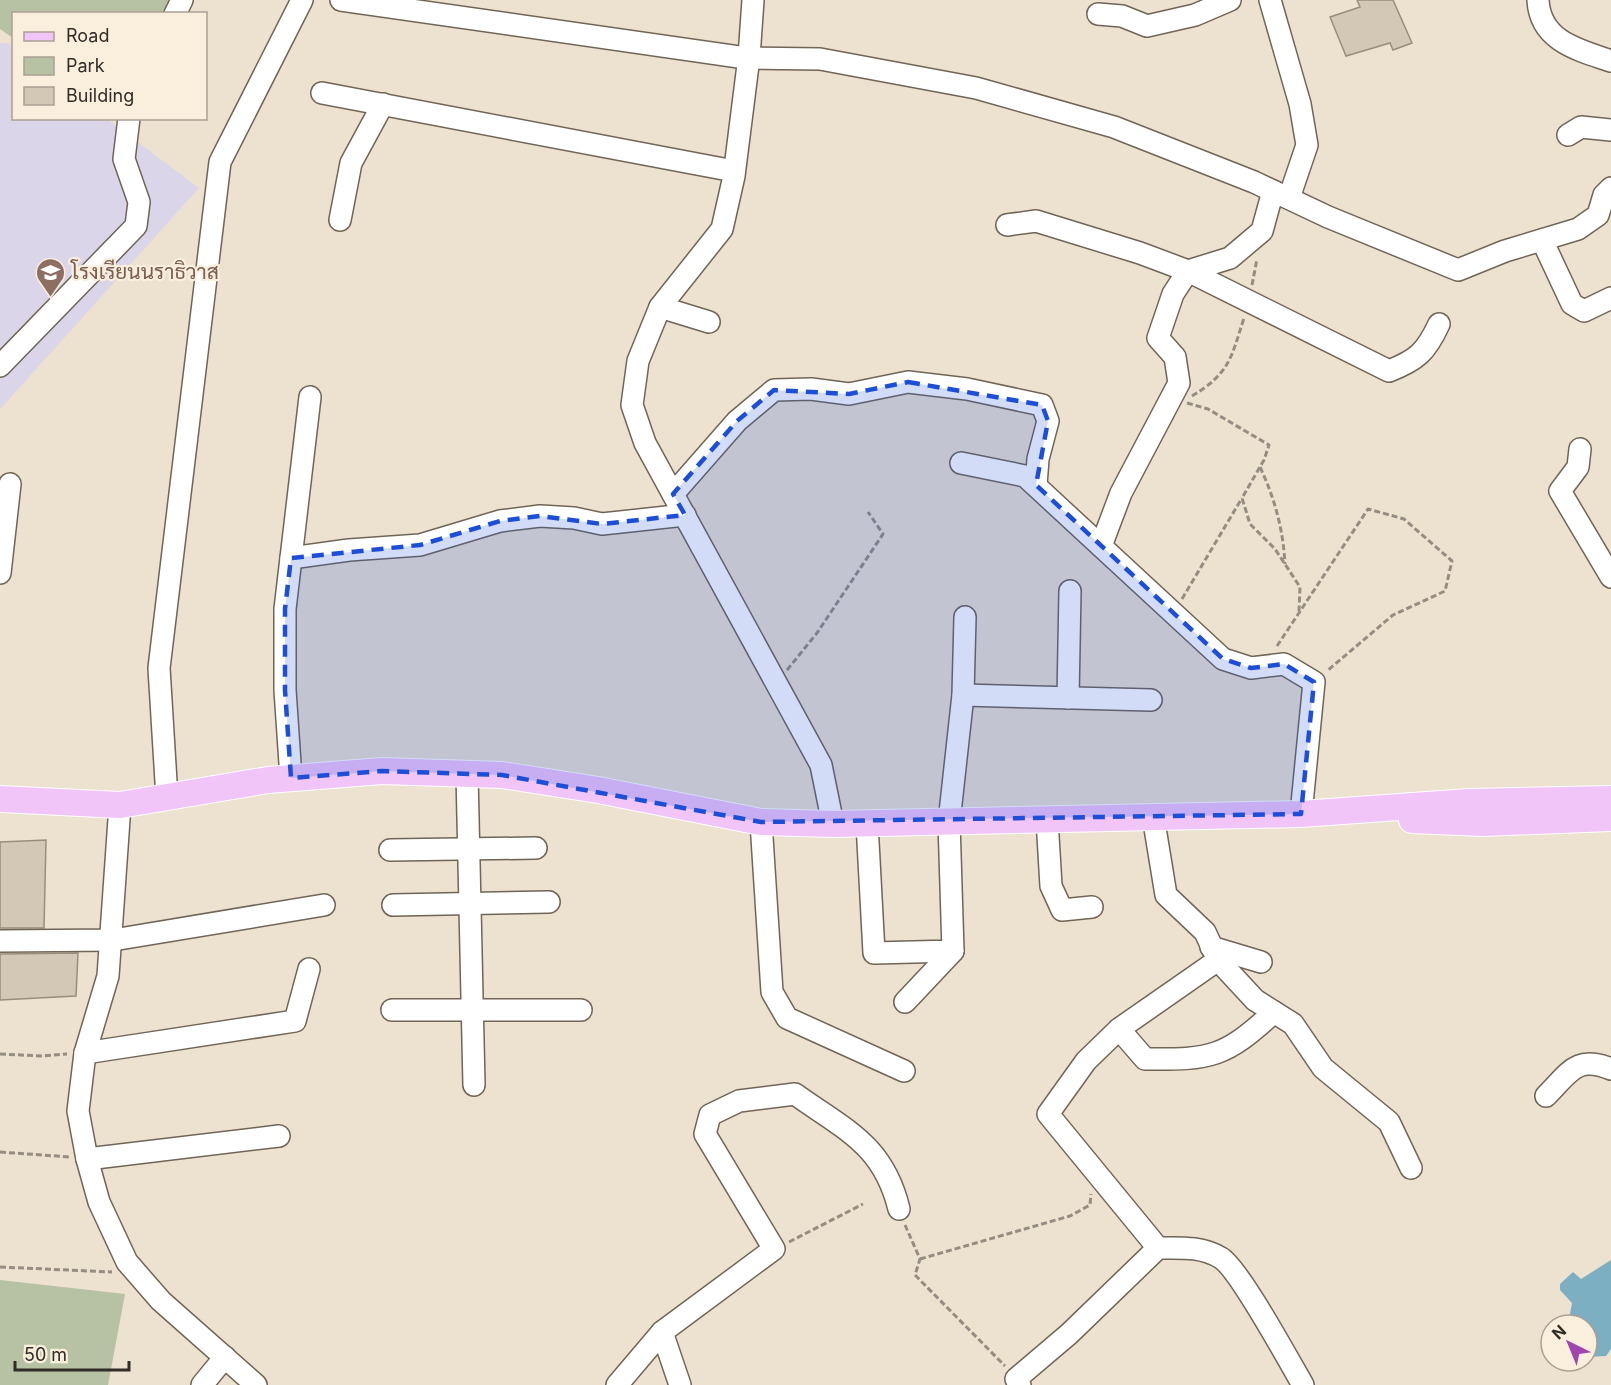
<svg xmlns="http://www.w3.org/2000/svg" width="1611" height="1385" font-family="Inter,Sarabun,sans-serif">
<rect width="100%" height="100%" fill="#ede1d0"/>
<!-- education -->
<path fill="#dbd5ea" d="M0 43H8L13 48 14 118 107 119 199 188 0 409Z"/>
<!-- green -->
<g fill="#b7c2a4">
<path d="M0 0H178L166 13 14 14 13 38 0 29Z"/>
<path d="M0 1280 125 1294 108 1385H0Z"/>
</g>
<!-- water -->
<path fill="#7cafc2" d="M1611 1260V1349L1606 1356 1587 1357V1325H1568L1572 1303 1560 1290V1284L1573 1272 1581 1279Z"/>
<!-- building -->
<g fill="#d3c7b6" stroke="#998d7e" stroke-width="1.5">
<path d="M1357 0H1393L1412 43 1393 50 1390 43 1346 56 1330 17 1360 7Z"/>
<path d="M46 840 44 928H0V842Z"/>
<path d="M78 953 76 996 0 1000V954Z"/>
</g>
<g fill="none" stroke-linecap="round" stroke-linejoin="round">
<defs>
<g id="minor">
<path d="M341 0 746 58 820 59 976 88 1114 127 1254 182 1328 217 1458 270 1505 251 1578 229 1598 215 1604 195 1611 188"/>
<path d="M753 0 749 57 734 176 722 229 660 307 638 361 632 405 645 443 821 765 833 824"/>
<path d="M1270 0 1300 104 1307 145 1289 198"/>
<path d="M1538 0C1540 41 1578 50 1611 61"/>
<path d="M175 14 182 0"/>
<path d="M1098 14 1122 16 1147 26 1195 15 1230 0"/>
<path d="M322 93 734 171"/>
<path d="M1568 135 1581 127 1611 130"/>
<path d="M340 220 351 163 383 104"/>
<path d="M1007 225 1036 221 1140 253 1188 271 1389 371C1417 360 1426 352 1439 324"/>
<path d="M1542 240 1572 304 1584 311 1611 298"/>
<path d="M660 307 709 322"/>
<path d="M0 366 136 226 139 202 124 159 129 118"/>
<path d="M1580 449 1578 467 1560 491 1611 577"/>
<path d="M961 463 1025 476 1223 659 1251 668 1284 664 1314 682 1301 814"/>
<path d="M673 494 737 421 774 390 811 389 849 394 908 382 967 389 1042 405 1048 421 1038 459 1036 485"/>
<path d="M1101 546 1121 493 1179 383 1175 357 1158 338 1173 294 1188 271 1230 258 1262 231 1273 191"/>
<path d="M291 558 349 550 420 545 500 521 540 516 574 518 602 524 685 515"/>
<path d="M0 573 10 484"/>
<path d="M963 695 1151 700"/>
<path d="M1068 698 1070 591"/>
<path d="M467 774 474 1085"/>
<path d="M291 778 285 690V609L310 397"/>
<path d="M167 798 159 668 220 162 302 0"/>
<path d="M120 805 108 976 85 1053 78 1111 87 1159 99 1202 127 1262 161 1301 256 1385"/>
<path d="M1153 816 1166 895 1205 932 1218 960 1119 1029 1086 1061 1048 1114 1158 1248C1180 1248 1201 1246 1221 1258 1239 1269 1289 1361 1303 1385"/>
<path d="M1047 819 1051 886 1062 910 1092 907"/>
<path d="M761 822 772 992 787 1018 904 1071"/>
<path d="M867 823 874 953 953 951 949 822 963 695 965 617"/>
<path d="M390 850 536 848"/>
<path d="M393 905 549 902"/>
<path d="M0 941 113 940 324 905"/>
<path d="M1211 947 1261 962"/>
<path d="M1218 960 1255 1000 1293 1024 1323 1068 1389 1122 1411 1168"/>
<path d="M905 1002 953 951"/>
<path d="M392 1010H581"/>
<path d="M1119 1029 1145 1059C1212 1060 1225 1057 1274 1012"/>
<path d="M85 1053 295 1021 309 969"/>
<path d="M1546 1096C1570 1072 1576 1055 1611 1069"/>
<path d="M87 1159 279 1136"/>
<path d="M662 1332 680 1385"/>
<path d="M202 1385 225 1357"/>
<path d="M617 1385 662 1332 774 1249 705 1134 710 1115 739 1101 795 1094C845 1130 883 1144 899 1209"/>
<path d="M1020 1385 1016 1379 1069 1334 1158 1248"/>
</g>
<g id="major">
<path d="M0 799 120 805 268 780 382 771 502 775 598 790 761 822 833 824 1301 814 1469 802 1611 799"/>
<path d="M1412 820 1483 823 1611 818"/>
</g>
</defs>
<!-- minor casing -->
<use href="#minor" stroke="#706556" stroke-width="24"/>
<!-- major casing -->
<use href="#major" stroke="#fff" stroke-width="28"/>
<!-- path -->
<g stroke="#958d81" stroke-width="3" stroke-dasharray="6 3" stroke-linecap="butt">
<path d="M1252 285 1257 259"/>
<path d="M1192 396C1230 373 1231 358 1244 318"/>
<path d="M1187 403 1208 409 1269 445 1264 460 1242 498 1250 524 1275 549 1300 587 1299 611"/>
<path d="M1260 467C1275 499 1283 529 1285 564"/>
<path d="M1182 599 1242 498"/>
<path d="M1277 646 1368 509 1404 519 1452 561 1445 591 1393 615 1327 671"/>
<path d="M787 670 817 633 883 534 868 512"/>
<path d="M0 1054 42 1056 67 1054"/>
<path d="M0 1152 70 1157"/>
<path d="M905 1225 920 1259 915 1275 1005 1366"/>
<path d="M789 1242 863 1204"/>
<path d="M920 1259 1070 1216 1090 1205 1091 1194"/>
<path d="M0 1267 112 1272"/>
</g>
<!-- minor -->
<use href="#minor" stroke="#fff" stroke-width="21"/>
<!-- major -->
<use href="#major" stroke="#f2c5f8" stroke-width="26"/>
</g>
<!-- marked area -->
<path fill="#1d4ed8" fill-opacity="0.2" stroke="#1d4ed8" stroke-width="4.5" stroke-dasharray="12 8" stroke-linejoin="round" d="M908 382 1042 405 1048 421 1036 485 1223 659 1251 668 1284 664 1314 682 1301 814 761 822 502 775 382 771 291 778 285 690V609L291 558 420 545 500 521 540 516 602 524 685 515 673 494 737 421 774 390 849 394Z"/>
<!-- icons -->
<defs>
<symbol id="school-pin" viewBox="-11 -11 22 30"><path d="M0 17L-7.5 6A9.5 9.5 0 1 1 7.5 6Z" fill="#8d6e63" stroke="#faeedd"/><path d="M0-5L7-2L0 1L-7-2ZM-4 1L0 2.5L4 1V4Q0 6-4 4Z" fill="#fff"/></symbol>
</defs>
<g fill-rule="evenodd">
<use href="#school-pin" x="34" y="256" width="33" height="45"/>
</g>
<g text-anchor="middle" stroke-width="4.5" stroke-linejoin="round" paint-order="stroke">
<!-- education labels -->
<g font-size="21" fill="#785e54" stroke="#faeedd" text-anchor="start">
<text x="71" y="279">โรงเรียนนราธิวาส</text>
</g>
</g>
<!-- legend -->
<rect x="12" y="12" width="195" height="108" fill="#faeedd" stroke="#aaa094" stroke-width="1.5"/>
<rect x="24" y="32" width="30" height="9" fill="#f2c5f8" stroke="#aaa094" stroke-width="1.5"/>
<text x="66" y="42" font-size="18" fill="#312c26">Road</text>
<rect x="24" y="57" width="30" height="18" fill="#b7c2a4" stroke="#aaa094" stroke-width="1.5"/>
<text x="66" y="72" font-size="18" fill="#312c26">Park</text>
<rect x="24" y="87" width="30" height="18" fill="#d3c7b6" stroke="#aaa094" stroke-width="1.5"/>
<text x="66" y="102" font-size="18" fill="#312c26">Building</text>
<!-- north arrow -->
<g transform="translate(1569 1343) rotate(317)"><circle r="28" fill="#faeedd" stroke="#aaa094" stroke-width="1.5"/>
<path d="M0-4.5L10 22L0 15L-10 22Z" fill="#a044ae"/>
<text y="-9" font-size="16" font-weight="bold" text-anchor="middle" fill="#312c26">N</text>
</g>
<!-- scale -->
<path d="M15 1361v9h114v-9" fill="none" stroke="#312c26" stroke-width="3"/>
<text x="24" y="1361" font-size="18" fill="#312c26" stroke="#faeedd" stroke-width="4.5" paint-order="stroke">50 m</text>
</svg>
